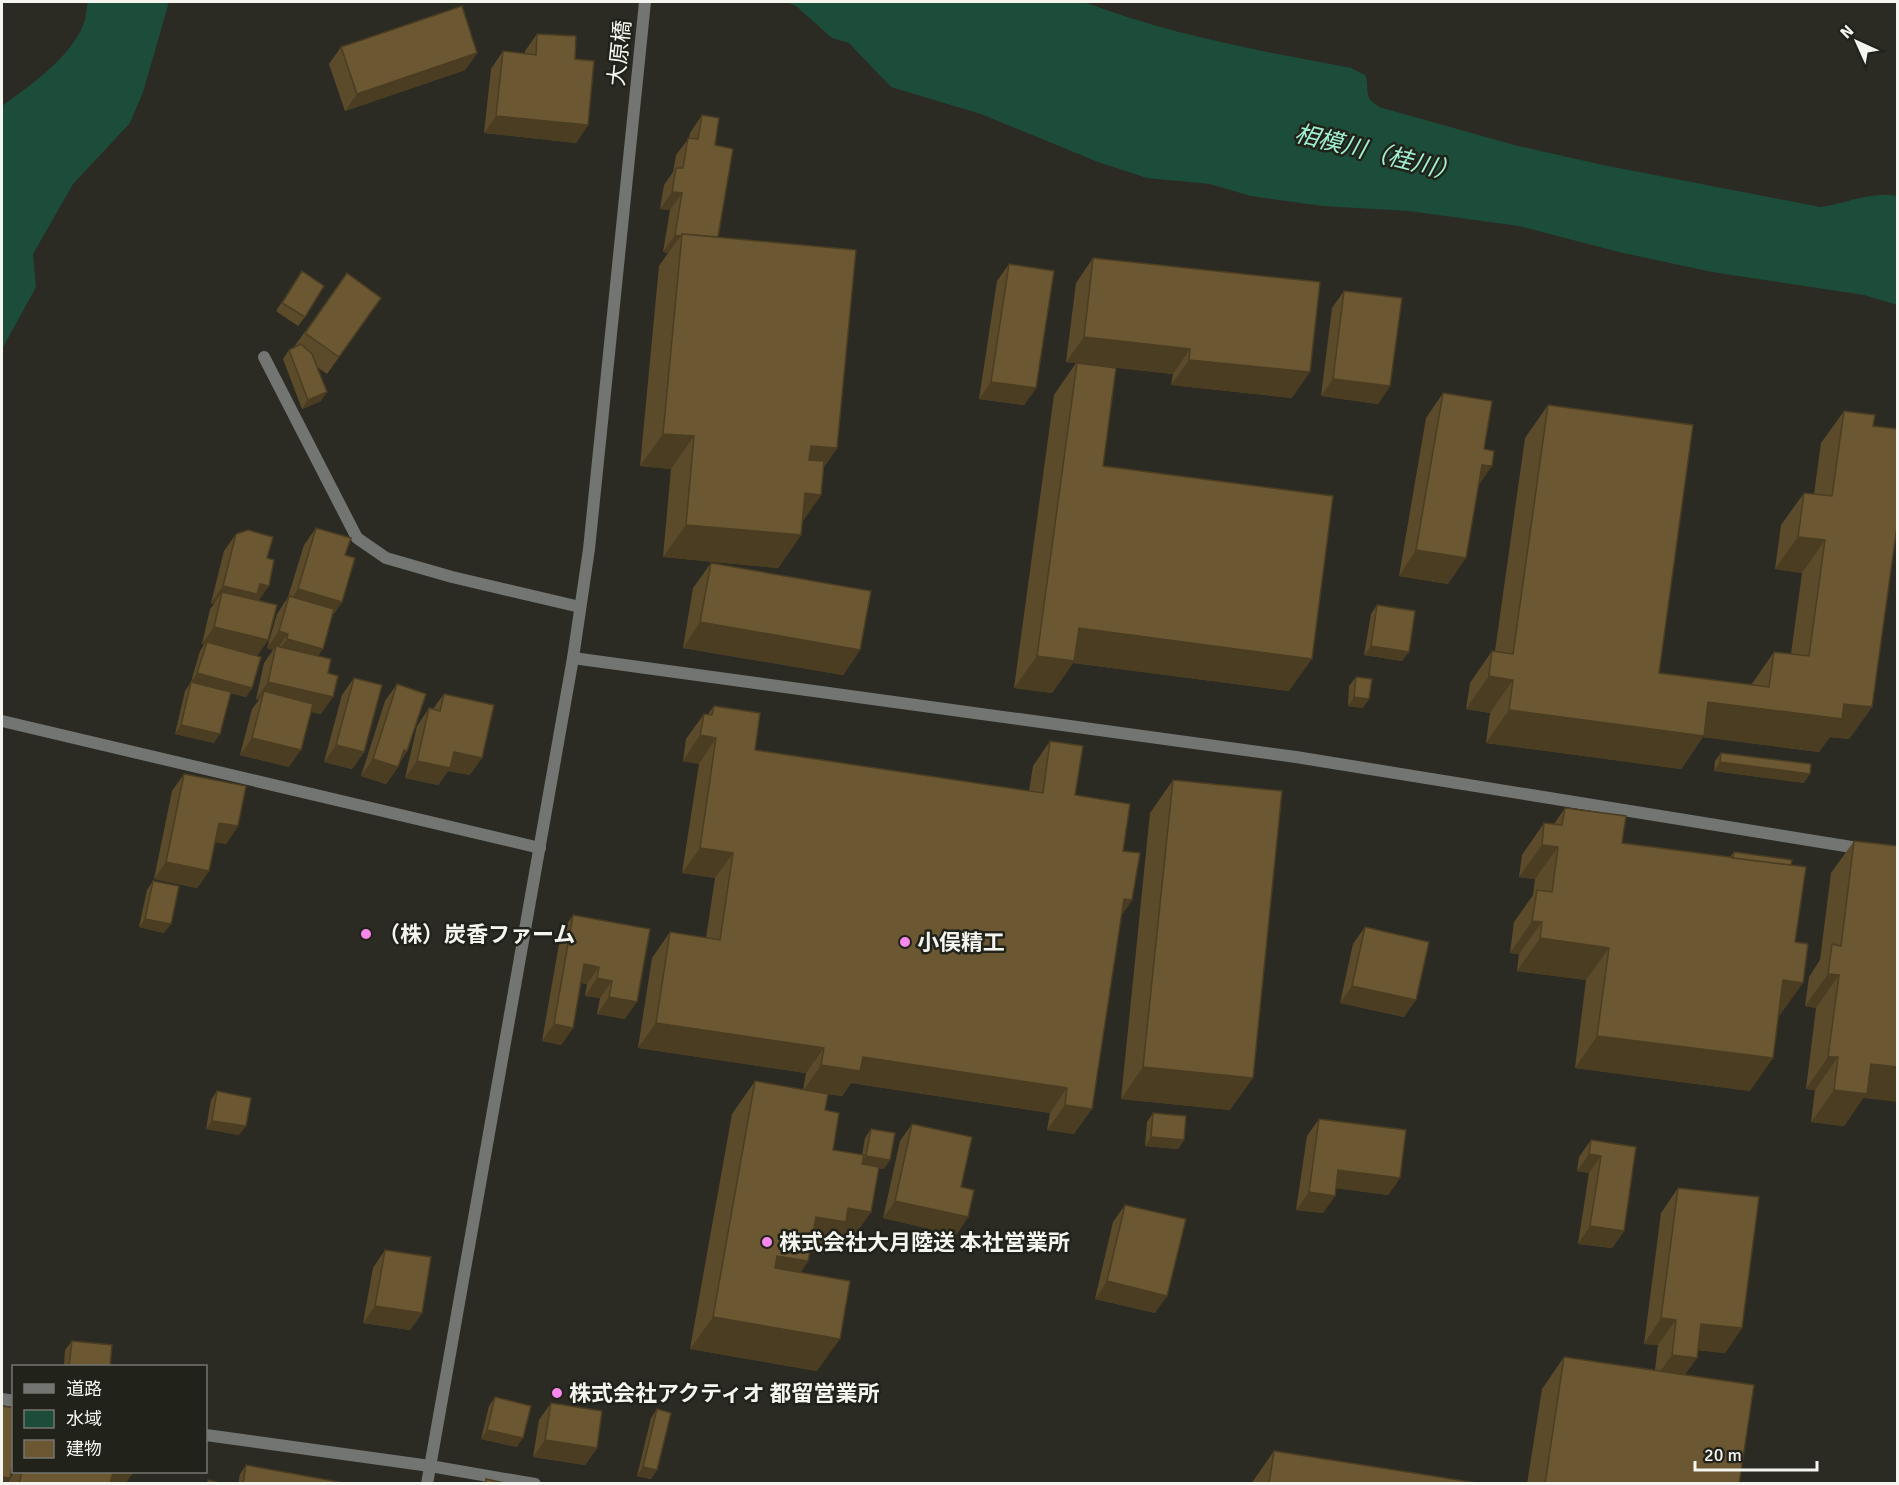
<svg xmlns="http://www.w3.org/2000/svg" width="1899" height="1485" font-family="Signika,'Noto Sans JP',sans-serif">
<rect width="100%" height="100%" fill="#2b2b24"/>
<!-- water -->
<g fill="#1c4d3b">
<path d="M88 2H169L143 92 130 123 73 184 33 254 36 287 2 349V106C30 86 75 54 85 20 86 14 87 7 88 2Z"/>
<path d="M786 2H1084C1170 35 1261 51 1351 68L1365 75C1371 91 1361 95 1379 107L1514 145 1603 165 1820 207C1846 204 1871 191 1897 196V305L1864 295 1712 272 1619 252 1519 226 1409 211 1323 206 1251 196 1210 184 1147 178 1098 162 981 114 891 87 849 43 832 38 796 6Z"/>
</g>
<g fill="none" stroke-linecap="round" stroke-linejoin="round">
<!-- service -->
<g stroke="#727571" stroke-width="12">
<path d="M2 721 540 848"/>
<path d="M1296 757 1864 849"/>
<path d="M430 1466 535 1484"/>
</g>
<!-- minor -->
<g stroke="#727571" stroke-width="12">
<path d="M264 357 357 538 386 558 452 577 580 607"/>
<path d="M573 658 1296 757"/>
<path d="M2 1399 14 1401"/>
<path d="M206 1435 430 1466"/>
</g>
<!-- tertiary -->
<path stroke="#727571" stroke-width="12" d="M427 1484 573 658 589 549 645 2"/>
</g>
<!-- wall -->
<g fill="#5c4b2a">
<path d="M537 34 575 59 588 125 576 143 484 133 491 69 503 51 525 54V51Z"/>
<path d="M341 47 477 53 465 70 345 111 329 64Z"/>
<path d="M702 115 715 145 718 237 837 448 824 467 821 495 802 522 801 535 778 568 663 557 671 469 640 466 659 266 668 253 663 252 670 210 660 209 664 185 673 172 676 155 689 138 690 133Z"/>
<path d="M1093 258 1292 398 1171 385 1173 374 1109 367 1103 466 1289 691 1073 663 1052 693 1014 688 1054 395 1076 363 1066 362 1076 283Z"/>
<path d="M1009 264 1036 388 1024 405 979 399 997 281Z"/>
<path d="M302 271 305 317 298 326 276 311Z"/>
<path d="M347 273 381 298 327 374 317 367 321 401 302 409 283 359 289 350 294 347Z"/>
<path d="M1344 291 1390 386 1378 404 1321 396 1332 308Z"/>
<path d="M1443 393 1478 486 1448 584 1399 576 1426 418Z"/>
<path d="M1548 405 1659 673 1751 685 1774 652 1791 654 1802 573 1775 569 1781 525 1804 493 1814 494 1821 443 1844 411 1873 426 1872 707 1849 739 1830 737 1819 752 1703 737 1681 769 1486 743 1490 713 1466 709 1470 683 1492 651H1495L1525 438Z"/>
<path d="M316 528 345 555 342 602 332 616 318 656 328 673 321 714 311 712 289 767 240 755 252 709 259 700 256 699 264 663 273 650 267 648 277 614 288 597 304 545Z"/>
<path d="M236 534 267 558 259 600 268 640 257 656 252 688 246 697 230 693 214 743 175 734 185 691 191 682 200 651 204 645 202 644 210 609 214 604 211 603 224 551Z"/>
<path d="M711 563 860 650 843 675 683 648 693 588Z"/>
<path d="M1377 605 1402 661 1364 655 1371 614Z"/>
<path d="M1356 677 1363 708 1348 706 1349 686Z"/>
<path d="M354 678 364 752 352 769 324 762 342 695Z"/>
<path d="M397 684 407 751 400 762 398 767 386 784 361 776 385 701Z"/>
<path d="M444 694 470 775 448 771 438 785 405 778 417 726 429 708 433 709Z"/>
<path d="M714 706 755 750 1029 791 1033 766 1050 741 1075 795 1123 851 1121 916 1074 1134 1047 1130 1050 1113 851 1083 842 1096 828 1094 825 1110 833 1150 862 1155 865 1138 871 1129 884 1169 878 1168 871 1212 848 1244 832 1242 823 1254 810 1252 808 1261 801 1272 817 1371 690 1349 732 1114 755 1081 803 1090 806 1073 638 1048 652 958 670 932 706 938 715 878 682 873 699 764 683 761 686 739 704 714H708Z"/>
<path d="M1721 753 1804 783 1714 771 1715 761Z"/>
<path d="M184 774 238 826 226 844 215 842 209 871 197 888 154 879 172 791Z"/>
<path d="M1173 780 1230 1110 1121 1099 1150 813Z"/>
<path d="M1565 808 1622 843 1730 857 1734 852 1780 1015H1779L1750 1091 1575 1068 1586 980 1517 971 1519 954 1510 953 1514 922 1533 895 1535 879 1519 877 1522 855 1544 823 1554 824Z"/>
<path d="M1854 841 1863 1098 1844 1126 1811 1122 1815 1090 1806 1089 1816 1008 1805 1006 1809 977 1820 960 1831 873Z"/>
<path d="M153 881 164 933 139 927 147 890Z"/>
<path d="M573 915 650 929 625 1019 597 1014 600 998 585 996 587 984 581 983 573 1028 561 1045 542 1041 561 933Z"/>
<path d="M1365 927 1404 1017 1340 1003 1353 944Z"/>
<path d="M217 1091 239 1135 206 1129 211 1100Z"/>
<path d="M1153 1113 1184 1140 1178 1149 1145 1146 1147 1122Z"/>
<path d="M1319 1119 1400 1178 1388 1195 1336 1188 1335 1196 1323 1213 1296 1210 1307 1136Z"/>
<path d="M912 1124 968 1217 956 1235 883 1218 900 1141Z"/>
<path d="M1591 1140 1636 1147 1624 1231 1612 1248 1578 1244 1589 1173 1577 1171 1579 1157Z"/>
<path d="M1678 1188 1742 1328 1725 1353 1698 1350 1685 1374 1739 1484H1527L1542 1389 1564 1357 1655 1370 1658 1345 1644 1344 1661 1213Z"/>
<path d="M1125 1205 1155 1313 1095 1299 1113 1222Z"/>
<path d="M385 1250 422 1313 410 1330 363 1323 373 1268Z"/>
<path d="M72 1341 110 1366H64L65 1350Z"/>
<path d="M495 1397 517 1447 481 1439 489 1406Z"/>
<path d="M551 1403 597 1448 585 1465 533 1457 539 1420Z"/>
<path d="M657 1409 651 1479 637 1476 651 1418Z"/>
<path d="M1274 1451 1484 1484H1251Z"/>
<path d="M246 1465 350 1484H238L240 1474Z"/>
<path d="M14 1472H133L125 1484H7Z"/>
</g>
<!-- shaded-wall -->
<g fill="#4b3d22">
<path d="M477 53 465 70 345 111 357 94Z"/>
<path d="M496 116 588 125 576 143 484 133Z"/>
<path d="M672 192 682 193 670 210 660 209Z"/>
<path d="M675 235 681 236 668 253 663 252Z"/>
<path d="M1084 337 1190 349 1173 374 1066 362Z"/>
<path d="M1189 360 1310 372 1292 398 1171 385Z"/>
<path d="M1333 379 1390 386 1378 404 1321 396Z"/>
<path d="M991 382 1036 388 1024 405 979 399Z"/>
<path d="M327 392 321 401 302 409 308 400Z"/>
<path d="M663 434 694 436 671 469 640 466Z"/>
<path d="M811 446 837 448 814 481 788 478Z"/>
<path d="M1482 465 1492 466 1474 492Z"/>
<path d="M805 493 821 495 798 527Z"/>
<path d="M686 525 801 535 778 568 663 557Z"/>
<path d="M1798 537 1825 540 1802 573 1775 569Z"/>
<path d="M1416 550 1466 558 1448 584 1399 576Z"/>
<path d="M260 584 269 586 257 603 222 592 214 604 211 603 223 586Z"/>
<path d="M298 589 342 602 330 620 286 607Z"/>
<path d="M700 622 860 650 843 675 683 648Z"/>
<path d="M214 627 268 640 256 657 207 642 204 645 202 644Z"/>
<path d="M1079 628 1312 659 1289 691 1073 663 1052 693 1014 688 1037 656Z"/>
<path d="M279 631 288 634 276 651V646L273 650 267 648Z"/>
<path d="M287 639 323 649 311 666 275 656Z"/>
<path d="M1371 646 1409 652 1402 661 1364 655Z"/>
<path d="M197 673 252 688 246 697 191 682Z"/>
<path d="M1489 676 1513 680 1490 713 1466 709Z"/>
<path d="M268 682 333 697 321 714 262 701 264 691 259 700 256 699Z"/>
<path d="M1354 697 1369 699 1363 708 1348 706Z"/>
<path d="M1708 702 1844 704 1872 707 1849 739 1830 737 1819 752 1703 737 1681 769 1486 743 1509 710Z"/>
<path d="M181 725 220 734 214 743 175 734Z"/>
<path d="M700 735 716 738 699 764 683 761Z"/>
<path d="M252 738 301 750 289 767 240 755Z"/>
<path d="M336 745 364 752 352 769 324 762Z"/>
<path d="M404 750 407 751 397 766 398 767 386 784 361 776 373 759Z"/>
<path d="M454 752 482 758 470 775 448 771 438 785 405 778 417 761Z"/>
<path d="M1720 762 1810 774 1804 783 1714 771Z"/>
<path d="M219 823 238 826 226 844 207 840Z"/>
<path d="M1542 845 1558 847 1535 879 1519 877Z"/>
<path d="M700 848 733 853 715 878 682 873Z"/>
<path d="M166 862 209 871 197 888 154 879Z"/>
<path d="M1124 899 1132 900 1115 926Z"/>
<path d="M145 919 171 924 164 933 139 927Z"/>
<path d="M1532 921 1542 922 1519 954 1510 953Z"/>
<path d="M1540 938 1609 948 1586 980 1517 971Z"/>
<path d="M584 964 599 967 587 984 572 981Z"/>
<path d="M1828 974 1839 975 1816 1008 1805 1006Z"/>
<path d="M597 978 612 981 600 998 585 996Z"/>
<path d="M1783 980 1803 983 1780 1015 1760 1013Z"/>
<path d="M1352 986 1416 1000 1404 1017 1340 1003Z"/>
<path d="M609 997 637 1002 625 1019 597 1014Z"/>
<path d="M656 1023 824 1048 806 1073 638 1048Z"/>
<path d="M554 1024 573 1028 561 1045 542 1041Z"/>
<path d="M1597 1036 1773 1058 1750 1091 1575 1068Z"/>
<path d="M863 1057 1067 1088 1050 1113 851 1083 842 1096 803 1091 821 1065Z"/>
<path d="M1828 1057H1838L1815 1090 1806 1089Z"/>
<path d="M1871 1064 1898 1067V1102L1863 1098 1844 1126 1811 1122 1834 1090Z"/>
<path d="M1143 1067 1253 1078 1230 1110 1121 1099Z"/>
<path d="M1065 1105 1092 1109 1074 1134 1047 1130Z"/>
<path d="M212 1121 246 1126 239 1135 206 1129Z"/>
<path d="M1151 1137 1184 1140 1178 1149 1145 1146Z"/>
<path d="M1589 1154 1601 1156 1589 1173 1577 1171Z"/>
<path d="M866 1156 890 1160 884 1169 860 1165Z"/>
<path d="M1338 1170 1400 1178 1388 1195 1326 1187Z"/>
<path d="M1309 1192 1335 1196 1323 1213 1296 1210Z"/>
<path d="M895 1201 968 1217 956 1235 883 1218Z"/>
<path d="M848 1208 871 1212 848 1244 832 1242 823 1254 794 1249 816 1217Z"/>
<path d="M1590 1226 1624 1231 1612 1248 1578 1244Z"/>
<path d="M777 1256 808 1261 786 1294 755 1288Z"/>
<path d="M1107 1281 1167 1296 1155 1313 1095 1299Z"/>
<path d="M375 1306 422 1313 410 1330 363 1323Z"/>
<path d="M713 1317 840 1339 817 1371 690 1349Z"/>
<path d="M1661 1318 1676 1320 1658 1345 1644 1344Z"/>
<path d="M1701 1324 1742 1328 1725 1353 1683 1349Z"/>
<path d="M1672 1355 1697 1358 1679 1383 1654 1380Z"/>
<path d="M487 1430 523 1438 517 1447 481 1439Z"/>
<path d="M545 1440 597 1448 585 1465 533 1457Z"/>
<path d="M643 1467 657 1470 651 1479 637 1476Z"/>
<path d="M112 1472H122L132 1474 125 1484H104Z"/>
<path d="M2 1477 10 1478 6 1484H2Z"/>
</g>
<!-- building -->
<g fill="#6b5731" stroke="#4b3d22" stroke-width="1.5">
<path d="M462 6 477 53 357 94 341 47Z"/>
<path d="M537 34 576 36 575 59 594 61 588 125 496 116 503 51 536 55Z"/>
<path d="M702 115 719 118 715 145 733 149 718 237 682 234 681 236 675 235 682 193 672 192 676 168H683L688 138 698 139Z"/>
<path d="M682 234 856 250 837 448 811 446 809 460 824 461 821 495 805 493 801 535 686 525 694 436 663 434Z"/>
<path d="M1093 258 1320 282 1310 372 1189 360 1190 349 1084 337Z"/>
<path d="M1009 264 1054 271 1036 388 991 382Z"/>
<path d="M302 271 324 286 305 317 282 303Z"/>
<path d="M347 273 381 298 339 357 305 333Z"/>
<path d="M1344 291 1402 298 1390 386 1333 379Z"/>
<path d="M301 344 312 354 327 392 308 400 289 350Z"/>
<path d="M1077 363 1116 368 1103 466 1333 496 1312 659 1079 628 1074 661 1037 656Z"/>
<path d="M1443 393 1492 401 1484 449 1494 451 1492 466 1482 465 1466 558 1416 550Z"/>
<path d="M1548 405 1693 425 1659 673 1769 687 1774 652 1809 656 1825 540 1798 537 1804 493 1832 496 1844 411 1875 415 1873 426 1898 429V519L1872 707 1844 704 1842 719 1708 702 1704 736 1509 710 1513 680 1489 676 1492 651 1513 654Z"/>
<path d="M316 528 351 538 345 555 355 558 342 602 298 589Z"/>
<path d="M248 530 273 537 267 558 274 560 269 586 260 584 257 594 223 586 236 534Z"/>
<path d="M711 563 871 591 860 650 700 622Z"/>
<path d="M222 592 277 605 268 640 214 627Z"/>
<path d="M289 596 334 609 323 649 287 639 288 634 279 631Z"/>
<path d="M1377 605 1415 611 1409 652 1371 646Z"/>
<path d="M207 642 261 657 252 688 197 673Z"/>
<path d="M276 646 331 659 328 673 338 676 333 697 268 682Z"/>
<path d="M1356 677 1372 679 1369 699 1354 697Z"/>
<path d="M354 678 382 685 364 752 336 745Z"/>
<path d="M191 682 231 692 220 734 181 725Z"/>
<path d="M397 684 426 694 407 751 404 750 398 767 373 759Z"/>
<path d="M264 691 313 704 301 750 252 738Z"/>
<path d="M444 694 494 705 482 758 454 752 450 768 417 761 429 708 440 711Z"/>
<path d="M714 706 760 713 755 750 1043 793 1050 741 1083 746 1075 795 1130 804 1123 851 1140 853 1132 900 1124 899 1092 1109 1065 1105 1067 1088 863 1057 860 1071 821 1065 824 1048 656 1023 670 932 720 940 733 853 700 848 716 738 700 735 704 714 712 715Z"/>
<path d="M1721 753 1811 764 1810 774 1720 762Z"/>
<path d="M184 774 246 786 238 826 219 823 209 871 166 862Z"/>
<path d="M1173 780 1282 791 1253 1078 1143 1067Z"/>
<path d="M1565 808 1626 816 1622 843 1806 867 1795 942 1808 944 1803 983 1783 980 1773 1058 1597 1036 1609 948 1540 938 1542 922 1532 921 1537 890 1552 892 1558 847 1542 845 1544 823 1562 825Z"/>
<path d="M1854 841 1898 846V1067L1871 1064 1867 1094 1834 1090 1838 1057H1828L1839 975 1828 974 1832 944 1841 946Z"/>
<path d="M1734 852 1792 860 1791 865 1733 858Z"/>
<path d="M153 881 179 886 171 924 145 919Z"/>
<path d="M573 915 650 929 637 1002 609 997 612 981 597 978 599 967 584 964 573 1028 554 1024Z"/>
<path d="M1365 927 1429 942 1416 1000 1352 986Z"/>
<path d="M755 1081 828 1094 825 1110 839 1113 833 1150 864 1155 862 1164 879 1167 871 1212 848 1208 846 1222 816 1217 808 1261 777 1256 775 1268 850 1281 840 1339 713 1317Z"/>
<path d="M217 1091 251 1098 246 1126 212 1121Z"/>
<path d="M1153 1113 1186 1116 1184 1140 1151 1137Z"/>
<path d="M1319 1119 1406 1130 1400 1178 1338 1170 1335 1196 1309 1192Z"/>
<path d="M912 1124 972 1137 961 1187 974 1190 968 1217 895 1201Z"/>
<path d="M871 1129 895 1133 890 1160 866 1156Z"/>
<path d="M1591 1140 1636 1147 1624 1231 1590 1226 1601 1156 1589 1154Z"/>
<path d="M1678 1188 1759 1197 1742 1328 1701 1324 1697 1358 1672 1355 1676 1320 1661 1318Z"/>
<path d="M1125 1205 1186 1219 1167 1296 1107 1281Z"/>
<path d="M385 1250 431 1257 422 1313 375 1306Z"/>
<path d="M72 1341 112 1345 110 1366H69Z"/>
<path d="M1564 1357 1754 1385 1739 1484H1545Z"/>
<path d="M495 1397 531 1406 523 1438 487 1430Z"/>
<path d="M551 1403 602 1411 597 1448 545 1440Z"/>
<path d="M2 1406 14 1408V1457L10 1478 2 1477Z"/>
<path d="M657 1409 671 1413 657 1470 643 1467Z"/>
<path d="M1274 1451 1484 1484H1269Z"/>
<path d="M246 1465 350 1484H243Z"/>
<path d="M22 1472H113L110 1484H19Z"/>
<path d="M122 1472H133L132 1474Z"/>
<path d="M486 1479 509 1484H486Z"/>
<path d="M208 1480 224 1484H208Z"/>
</g>
<!-- markers -->
<g fill="#f888eb" stroke="#21221a" stroke-width="2">
<circle cx="366" cy="934" r="6"/>
<circle cx="905" cy="942" r="6"/>
<circle cx="767" cy="1242" r="6"/>
<circle cx="557" cy="1393" r="6"/>
</g>
<g text-anchor="middle" stroke-width="5" stroke-linejoin="round" paint-order="stroke">
<!-- street labels -->
<g font-size="22" fill="#f4f5ef" stroke="#21221a">
<text transform="translate(619 53) rotate(-84)" y="8">大原橋</text>
</g>
<!-- poi labels -->
<g font-size="22" font-weight="bold" fill="#f4f5ef" stroke="#21221a" text-anchor="start">
<text x="378" y="942">（株）炭香ファーム</text>
<text x="917" y="950">小俣精工</text>
<text x="779" y="1250">株式会社大月陸送 本社営業所</text>
<text x="569" y="1401">株式会社アクティオ 都留営業所</text>
</g>
<!-- water labels -->
<g font-size="24" font-style="italic" fill="#a0f0d0" stroke="#21221a">
<text transform="translate(1377 153) rotate(14)" y="8">相模川（桂川）</text>
</g>
</g>
<!-- border -->
<rect width="1899" height="1485" fill="none" stroke="#f4f5ef" stroke-width="6"/>
<!-- legend -->
<rect x="12" y="1365" width="195" height="108" fill="#21221a" stroke="#75766f" stroke-width="1.5"/>
<rect x="24" y="1384" width="30" height="9" fill="#727571" stroke="#75766f" stroke-width="1.5"/>
<text x="66" y="1395" font-size="18" fill="#f4f5ef">道路</text>
<rect x="24" y="1410" width="30" height="18" fill="#1c4d3b" stroke="#75766f" stroke-width="1.5"/>
<text x="66" y="1425" font-size="18" fill="#f4f5ef">水域</text>
<rect x="24" y="1440" width="30" height="18" fill="#6b5731" stroke="#75766f" stroke-width="1.5"/>
<text x="66" y="1455" font-size="18" fill="#f4f5ef">建物</text>
<!-- north arrow -->
<g transform="translate(1857 42) rotate(315)" stroke="#21221a" stroke-width="4.5" paint-order="stroke">
<path d="M0-4.5L10 22L0 15L-10 22Z" fill="#f4f5ef"/>
<text y="-9" font-size="16" font-weight="bold" text-anchor="middle" fill="#f4f5ef">N</text>
</g>
<!-- scale -->
<path d="M1695 1461v9h122v-9" fill="none" stroke="#f4f5ef" stroke-width="3"/>
<text x="1704" y="1461" font-size="18" fill="#f4f5ef" stroke="#21221a" stroke-width="4.5" paint-order="stroke">20 m</text>
</svg>
